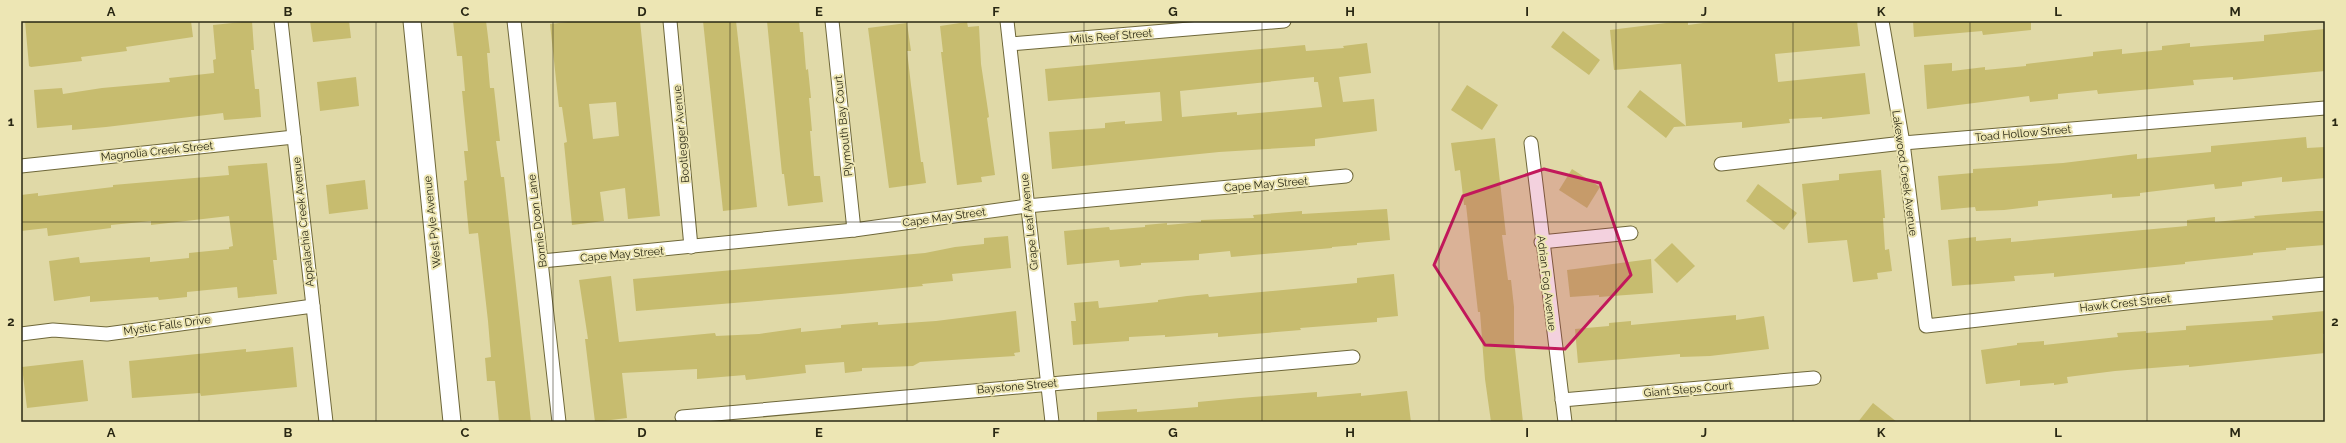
<svg xmlns="http://www.w3.org/2000/svg" width="2346" height="443" font-family="Raleway,sans-serif">
<rect width="100%" height="100%" fill="#e0d9a7"/>
<!-- building -->
<g fill="#c7bc6f" fill-rule="evenodd">
<path d="M25 21H191L193 37 126 47 127 51 81 57 82 61 31 67 29 66Z"/>
<path d="M252 21 254 50H251L255 89H259L261 117 224 120 223 113 106 127 72 130V125L37 128 34 90 62 88 63 94 102 88 170 82 169 78 214 73 213 60 216 59 213 25Z"/>
<path d="M310 21H349L351 38 313 42Z"/>
<path d="M453 21H486L490 53H487L490 88H494L500 141H496L501 177H504L531 422H499L495 381H487L485 358 491 357 488 321 478 233 469 234 466 204 464 181 467 180 464 151H468L462 91H465L462 56H457Z"/>
<path d="M577 21H640L660 216 628 219 625 188 600 192 604 221 572 225 564 143 567 142 562 107H559L550 24ZM616 102 619 136 593 139 589 104Z"/>
<path d="M703 21H736L757 207 723 211Z"/>
<path d="M767 21H799L800 32H803L806 70 808 69 811 98H809L812 131H810L814 176H820L823 202 788 206 784 174H782Z"/>
<path d="M1682 21H1688V25L1718 21H1857L1860 46 1775 54 1778 82 1865 73 1870 114 1822 119V117L1789 119 1790 123 1742 128V122L1674 127 1666 138 1627 107 1640 90 1686 126 1681 64 1614 70 1610 30Z"/>
<path d="M1913 21H2031V30L1983 35 1982 31 1914 37Z"/>
<path d="M967 22 968 27 979 26 981 64 989 117 987 118 995 175 981 177 982 182 957 185 941 52H943L940 26Z"/>
<path d="M907 23 911 51H907L911 85 921 162H923L926 183 889 188 868 28Z"/>
<path d="M2325 29V71L2233 80V77L2193 80 2194 85 2098 94 2097 90 2058 94V99L2030 102 2029 96 1927 109 1924 65 1952 63V71L1985 67V70L2026 66V64L2093 56V52L2122 49V54L2162 50V46L2190 43V47L2264 41V35Z"/>
<path d="M1563 31 1600 60 1589 75 1551 47Z"/>
<path d="M1367 43 1371 73 1339 77 1343 102 1374 99 1377 131 1315 139V146L1219 152 1052 169 1049 132 1105 128V123L1125 121V124L1162 121 1160 92 1048 101 1045 69 1305 45 1306 51 1344 48 1343 46ZM1314 77V82H1318L1322 107 1237 115V112L1182 117 1180 91Z"/>
<path d="M356 77 359 106 320 111 317 82Z"/>
<path d="M1467 85 1498 105 1482 130 1451 110Z"/>
<path d="M2306 137 2307 148 2325 147V178L2282 182V177L2242 182V186L2215 189 2214 184 2140 193V196L2112 198V194L2038 201V206L2004 210 1976 211 1975 207 1941 210 1938 176 1973 173V169L2063 163 2137 154V159L2211 152V146Z"/>
<path d="M1495 138 1506 235H1502L1508 280H1511L1514 307V340L1523 422H1491L1485 379 1480 312H1478L1466 205H1464L1460 170 1455 171 1451 143Z"/>
<path d="M267 163 277 260H273L277 294 238 298 237 287 187 292V297L159 300 158 297 90 302V296L54 301 49 261 79 257 80 263 150 257V262L189 258V253L229 249V247L233 246 229 216 151 225V221L111 225V228L48 236 47 228 21 231V195L38 193V196L113 187V185L229 175 228 166Z"/>
<path d="M1572 169 1600 187 1587 208 1559 190Z"/>
<path d="M1881 170 1885 218H1883L1885 250 1889 249 1892 271 1877 273 1878 279 1853 282 1847 240 1808 243 1802 184 1839 180V174Z"/>
<path d="M365 180 368 209 329 214 326 185Z"/>
<path d="M1758 184 1797 213 1784 230 1746 201Z"/>
<path d="M1387 209 1390 240 1357 243V245L1332 247V248L1231 257 1230 251 1199 254V260L1141 263V265L1120 267 1119 260 1067 265 1064 231 1109 227 1110 230 1145 227V225L1167 223V225L1201 222V220L1254 218 1253 215 1302 211V214Z"/>
<path d="M2317 211H2325V245L2286 248V250L2253 253V255L2185 262V264L2054 277V273L2014 276 2015 281 1952 286 1948 240 1976 237V241L2011 238V242L2187 226V220L2215 217V222L2255 218 2254 216Z"/>
<path d="M1008 236 1011 268 952 274 953 281 922 284 923 286 841 294 636 311 633 279 925 253 955 247 984 244V238Z"/>
<path d="M1672 243 1695 266 1677 283 1654 260Z"/>
<path d="M1651 259 1653 293 1599 297V295L1570 297 1567 270Z"/>
<path d="M1394 274 1398 316 1377 318V322L1300 328 1301 330 1218 337V333L1165 337V335L1129 337V341L1073 345 1071 321H1076L1074 303 1098 301 1099 308 1158 302V300L1187 296 1208 294 1209 297 1357 283V278Z"/>
<path d="M611 276 619 342 715 333 716 336 759 334 801 328V332L841 328V325L878 322V325L936 321 1016 311 1020 352 1014 353 1015 356 920 362 913 366 862 368V371L845 373 844 362 805 365 806 373 746 380 745 375 697 379V369L622 373 627 418 595 422 585 339H588L579 280Z"/>
<path d="M2325 311V334H2323L2325 353 2189 367V365L2115 371 2067 377 2068 383 2054 385V383L2020 386V380L1986 384 1981 350 2017 345V343L2044 341V345L2118 337 2117 333 2146 331V333L2186 330V326L2273 320 2272 316Z"/>
<path d="M1736 315V320L1764 316 1769 349 1710 356 1680 357V354L1578 363 1575 329 1609 326V323L1631 321V325Z"/>
<path d="M293 347 297 387 201 396 200 393 132 398 129 361 246 349V352Z"/>
<path d="M83 360 88 401 27 408 22 367Z"/>
<path d="M1407 391 1411 422H1097V412L1137 409V412L1198 407V402L1240 398 1317 392V397L1361 393V396Z"/>
<path d="M1873 403 1897 422H1858Z"/>
</g>
<g fill="none" stroke-linecap="round" stroke-linejoin="round">
<defs>
<g id="minor">
<path d="M281 21 326 422"/>
<path d="M514 21 559 422"/>
<path d="M670 21 691 247"/>
<path d="M832 21 854 230"/>
<path d="M1007 21 1052 422"/>
<path d="M1882 21 1903 143 1926 326 2153 300 2325 284"/>
<path d="M1010 44 1284 21"/>
<path d="M1531 143 1565 422"/>
<path d="M1721 164 1903 143 2325 108"/>
<path d="M21 166 294 137"/>
<path d="M1541 242 1631 233"/>
<path d="M542 261 854 230 1027 206 1346 176"/>
<path d="M21 334 53 330 107 334 313 306"/>
<path d="M1562 400 1814 378"/>
<path d="M682 417 1353 357"/>
</g>
<path id="tertiary" d="M412 21 452 422"/>
</defs>
<!-- minor casing -->
<use href="#minor" stroke="#6e6739" stroke-width="15"/>
<!-- tertiary casing -->
<use href="#tertiary" stroke="#6e6739" stroke-width="19"/>
<!-- minor -->
<use href="#minor" stroke="#fff" stroke-width="13"/>
<!-- tertiary -->
<use href="#tertiary" stroke="#fff" stroke-width="17"/>
</g>
<!-- marked area -->
<path fill="#c2185b" fill-opacity="0.2" stroke="#c2185b" stroke-width="3" stroke-linejoin="round" d="M1544 169 1600 183 1631 275 1565 349 1485 345 1434 265 1463 196Z"/>
<!-- grid -->
<path fill="none" stroke="#292713" stroke-width="1" stroke-opacity="0.55" d="M199 21V422M376 21V422M553 21V422M730 21V422M907 21V422M1084 21V422M1262 21V422M1439 21V422M1616 21V422M1793 21V422M1970 21V422M2147 21V422M21 222H2325"/>
<g text-anchor="middle" stroke-width="4" stroke-linejoin="round" paint-order="stroke">
<!-- street labels -->
<g font-size="11" fill="#292713" stroke="#ede6b4">
<text transform="translate(1111 36) rotate(-5)" y="4">Mills Reef Street</text>
<text transform="translate(843 126) rotate(-96)" y="4">Plymouth Bay Court</text>
<text transform="translate(2023 133) rotate(-5)" y="4">Toad Hollow Street</text>
<text transform="translate(681 134) rotate(-95)" y="4">Bootlegger Avenue</text>
<text transform="translate(157 151) rotate(-6)" y="4">Magnolia Creek Street</text>
<text transform="translate(1905 173) rotate(82)" y="4">Lakewood Creek Avenue</text>
<text transform="translate(1266 184) rotate(-5)" y="4">Cape May Street</text>
<text transform="translate(944 217) rotate(-8)" y="4">Cape May Street</text>
<text transform="translate(537 221) rotate(-97)" y="4">Bonnie Doon Lane</text>
<text transform="translate(303 222) rotate(-96)" y="4">Appalachia Creek Avenue</text>
<text transform="translate(432 222) rotate(-96)" y="4">West Pyle Avenue</text>
<text transform="translate(1029 222) rotate(-96)" y="4">Grape Leaf Avenue</text>
<text transform="translate(622 254) rotate(-5)" y="4">Cape May Street</text>
<text transform="translate(1547 283) rotate(83)" y="4">Adrian Fog Avenue</text>
<text transform="translate(2125 303) rotate(-6)" y="4">Hawk Crest Street</text>
<text transform="translate(167 325) rotate(-8)" y="4">Mystic Falls Drive</text>
<text transform="translate(1017 386) rotate(-5)" y="4">Baystone Street</text>
<text transform="translate(1688 389) rotate(-5)" y="4">Giant Steps Court</text>
</g>
</g>
<!-- border -->
<rect width="2346" height="443" fill="none" stroke="#ede6b4" stroke-width="44"/>
<rect x="22" y="22" width="2302" height="399" fill="none" stroke="#292713" stroke-width="1.5"/>
<g font-size="13" text-anchor="middle" font-weight="bold" fill="#292713">
<text x="111" y="16">A</text>
<text x="288" y="16">B</text>
<text x="465" y="16">C</text>
<text x="642" y="16">D</text>
<text x="819" y="16">E</text>
<text x="996" y="16">F</text>
<text x="1173" y="16">G</text>
<text x="1350" y="16">H</text>
<text x="1527" y="16">I</text>
<text x="1704" y="16">J</text>
<text x="1881" y="16">K</text>
<text x="2058" y="16">L</text>
<text x="2235" y="16">M</text>
<text x="11" y="126">1</text>
<text x="2335" y="126">1</text>
<text x="11" y="326">2</text>
<text x="2335" y="326">2</text>
<text x="111" y="437">A</text>
<text x="288" y="437">B</text>
<text x="465" y="437">C</text>
<text x="642" y="437">D</text>
<text x="819" y="437">E</text>
<text x="996" y="437">F</text>
<text x="1173" y="437">G</text>
<text x="1350" y="437">H</text>
<text x="1527" y="437">I</text>
<text x="1704" y="437">J</text>
<text x="1881" y="437">K</text>
<text x="2058" y="437">L</text>
<text x="2235" y="437">M</text>
</g>
</svg>
